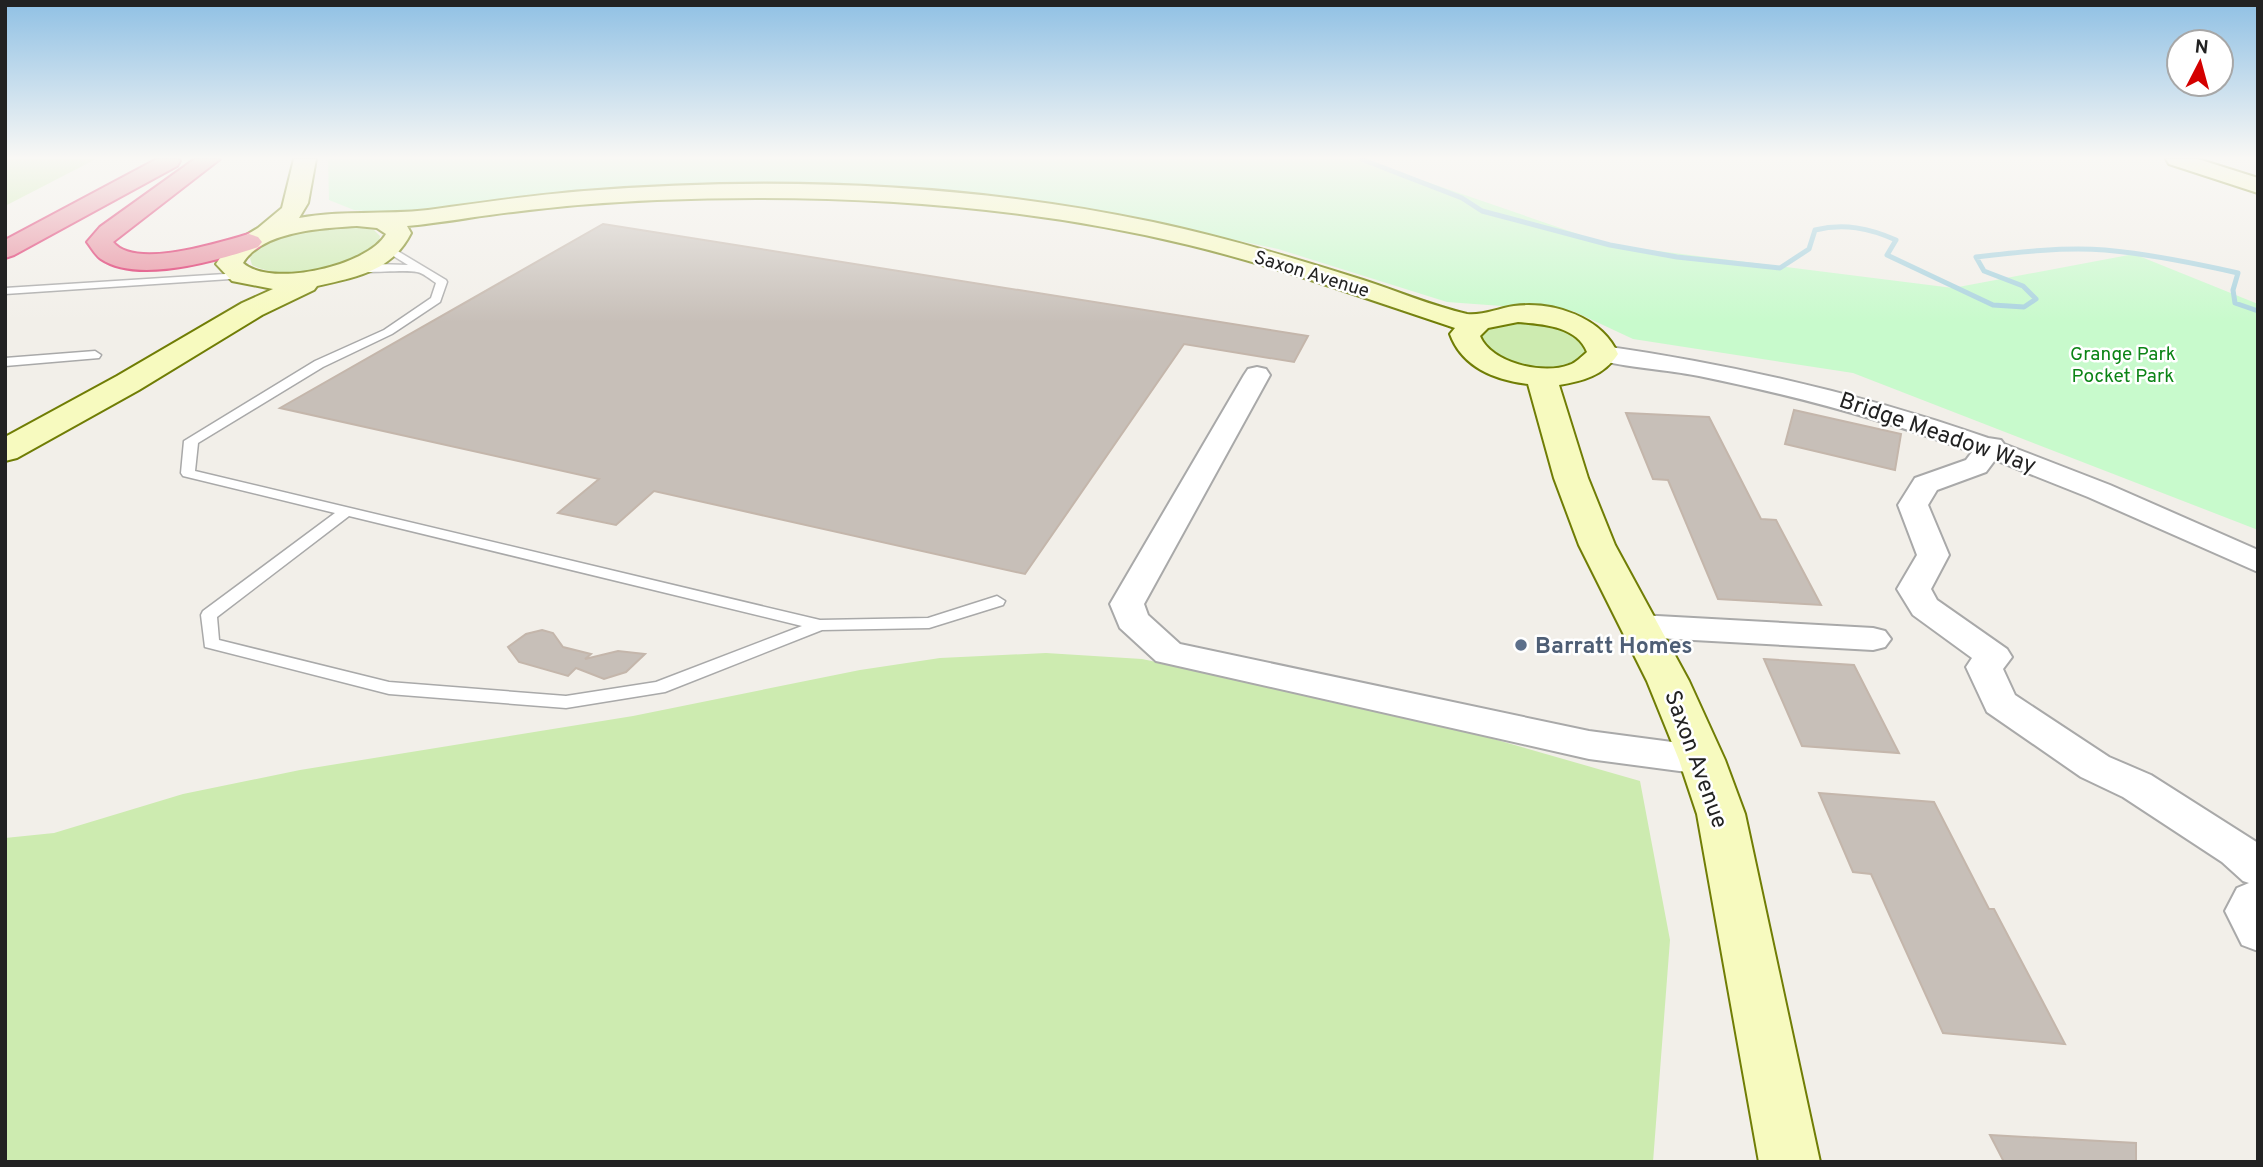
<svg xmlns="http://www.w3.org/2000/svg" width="2263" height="1167" font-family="Overpass,sans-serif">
<rect width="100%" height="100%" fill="#f2efe9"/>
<!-- grass -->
<g fill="#cdebb0">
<path d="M5 159H96L5 206Z"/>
<path d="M349 225 374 230 380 236 379 242C351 271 288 282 252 265L250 258C269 228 316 228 349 225Z"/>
<path d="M1507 321C1540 322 1561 323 1586 347 1584 377 1524 368 1504 360 1496 357 1489 350 1482 344L1481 337C1487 326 1495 324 1507 321Z"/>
<path d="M1046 653 1142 659 1305 693 1469 732 1640 781 1670 940 1653 1162H5V838L54 833 183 794 300 770 633 716 860 670 940 658Z"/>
</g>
<!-- park -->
<path fill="#c8facc" d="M328 159H1360L1610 245 1953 288 2134 254 2258 304V530L1853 373 1633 339 1573 311 1447 302 1278 249 1078 207 833 186 606 189 388 213 354 210 329 200Z"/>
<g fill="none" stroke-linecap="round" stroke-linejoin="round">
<!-- stream -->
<path stroke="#aad3df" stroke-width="5" d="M1361 159 1462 198 1482 211 1610 245 1677 257 1780 268 1809 249 1815 230C1844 223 1869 228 1896 240L1887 255 1993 305 2024 307 2036 299 2023 286 1984 271 1976 257C2019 252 2062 247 2105 250 2150 254 2194 263 2238 273L2233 290 2235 303 2258 311"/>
</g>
<!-- building -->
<g fill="#c7bfb8" stroke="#c4b6ab" stroke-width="2">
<path d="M603 224 1308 336 1294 362 1184 344 1025 574 654 491 616 525 558 513 599 479 280 408Z"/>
<path d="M1794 410 1901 434 1895 470 1785 444Z"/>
<path d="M1626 413 1709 417 1761 519 1776 520 1821 605 1718 599 1668 480 1653 479Z"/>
<path d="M542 630 553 633 563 647 591 654 585 659 618 651 645 654 626 672 604 679 576 668 568 676 519 662 508 647 526 634Z"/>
<path d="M1764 659 1854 665 1899 753 1802 746Z"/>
<path d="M1819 793 1934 802 1989 909H1994L2065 1044 1943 1033 1871 874 1853 872Z"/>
<path d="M1990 1135 2136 1143V1162H2004Z"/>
</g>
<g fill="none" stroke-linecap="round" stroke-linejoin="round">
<defs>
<g id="lane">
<path d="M391 247 446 280 447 282 440 302 392 334 323 367 198 443 195 471 820 620 928 618 997 596 1005 601 1003 605 929 628 822 630 665 692 566 708 389 694 205 647 201 615 203 611 335 513 183 476 181 473 184 441 315 361 384 330 431 298 436 283C430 279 423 273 417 272 402 269 358 275 351 270L375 264 408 265 387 252 386 250ZM349 516 802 626 656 682 566 696 389 682 219 640 217 617Z"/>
<path d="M241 273 246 276 245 278 5 294V288Z"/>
<path d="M95 351 101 355 99 358 5 366V358Z"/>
</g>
<g id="street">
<path d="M1603 346C1735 365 1862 394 1988 438L2001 440 2004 444 2110 485 2258 550V572L2088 497 1995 460 1986 472 1937 490 1928 505 1949 555 1931 589 1937 600 2007 649 2012 657 2003 669 2015 695 2109 757 2151 775 2258 843V951L2242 945 2225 911 2237 888 2249 883 2243 881 2222 862 2123 797 2081 777 1987 712 1966 667 1972 658 1913 615 1897 589 1917 555 1898 505 1915 478 1966 460 1972 452C1883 419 1792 395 1699 376 1665 369 1628 368 1594 359L1590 354 1594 349Z"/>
<path d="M1257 367 1266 369 1270 375 1144 604 1148 615 1180 644 1589 731 1702 746 1716 750 1722 760 1716 770 1702 774 1589 759 1156 661 1120 628 1110 604 1244 375 1248 369Z"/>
<path d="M1639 615 1873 628 1885 631 1891 639 1885 647 1873 650 1639 637 1627 634 1622 626 1627 618Z"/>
</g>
<g id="secondary">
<path d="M294 159H316L308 203 299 218C342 210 385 215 428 210 480 203 532 195 584 191 773 176 968 183 1153 222 1224 237 1294 258 1363 280 1397 291 1432 306 1467 314 1481 316 1500 308 1514 306 1553 301 1602 317 1618 354 1603 376 1583 381 1559 385L1588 478 1615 545 1689 681 1725 760 1745 814 1820 1162H1759L1697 814 1679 760 1647 681 1579 545 1554 478 1528 384C1495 380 1462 367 1450 334L1455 328C1367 299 1279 267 1189 245 1015 203 835 193 657 200 609 202 560 206 513 212 477 216 442 223 407 226L411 233C392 271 357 277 317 286L314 290 262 315 139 390 17 458 5 461V437L117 376 242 303 273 289 232 281 216 264 228 246 258 228 282 208ZM357 226 377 228 386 234C368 266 271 288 243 263 262 231 323 228 357 226ZM1518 322C1542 324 1577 326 1587 352 1582 356 1576 363 1569 365 1543 375 1491 363 1480 336L1488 328Z"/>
<path d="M2166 159H2198L2258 178V193L2169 164Z"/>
</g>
<g id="highway">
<path d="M157 159H178L180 161 177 166 14 255 5 258V240Z"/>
<path d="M195 159H220L113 242C135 270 220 242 249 234L258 237 262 242 258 247C219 260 138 284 101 259 96 256 91 247 87 242L100 227Z"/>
</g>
</defs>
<!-- lane casing -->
<use href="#lane" stroke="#a9a9a9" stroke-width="3"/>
<!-- street casing -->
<use href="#street" stroke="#a9a9a9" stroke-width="4"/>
<!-- secondary casing -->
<use href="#secondary" stroke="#707d05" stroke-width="4"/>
<!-- highway casing -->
<use href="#highway" stroke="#dc2a67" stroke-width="4"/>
<!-- lane -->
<use href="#lane" fill="#fff" fill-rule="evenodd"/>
<!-- street -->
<use href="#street" fill="#fff" fill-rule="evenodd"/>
<!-- secondary -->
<use href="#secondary" fill="#f7fabf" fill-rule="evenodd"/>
<!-- highway -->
<use href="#highway" fill="#e892a2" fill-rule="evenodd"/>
</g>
<!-- sky -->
<linearGradient id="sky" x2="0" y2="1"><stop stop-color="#8fc0e4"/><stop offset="0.49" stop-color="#f9f8f5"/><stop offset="1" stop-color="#f9f8f5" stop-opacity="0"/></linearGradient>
<rect width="2263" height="322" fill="url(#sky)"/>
<!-- markers -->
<circle fill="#5c6f8a" stroke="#fff" stroke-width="2.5" cx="1521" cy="645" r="7"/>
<g text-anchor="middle" stroke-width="5" stroke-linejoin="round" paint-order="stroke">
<!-- far-street labels -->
<g font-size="19" fill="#222" stroke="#fff">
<text transform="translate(1312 273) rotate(17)" y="7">Saxon Avenue</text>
</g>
<!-- far-park labels -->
<g font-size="19" fill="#0c8416" stroke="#fff">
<text x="2123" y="360">Grange Park<tspan x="2123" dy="22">Pocket Park</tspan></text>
</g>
<!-- street labels -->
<g font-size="23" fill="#222" stroke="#fff">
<text transform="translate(1938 432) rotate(19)" y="8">Bridge Meadow Way</text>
<text transform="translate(1697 759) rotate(70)" y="8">Saxon Avenue</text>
</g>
<!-- service labels -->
<g font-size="23" font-weight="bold" fill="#4e5e75" stroke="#fff" text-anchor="start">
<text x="1535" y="653">Barratt Homes</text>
</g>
</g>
<!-- border -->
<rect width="2263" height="1167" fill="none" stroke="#222222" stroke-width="14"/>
<!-- north arrow -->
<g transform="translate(2200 63) rotate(6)"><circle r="33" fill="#ffffff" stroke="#a7a7a7" stroke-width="2"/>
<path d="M0-5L12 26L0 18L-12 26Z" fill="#d40000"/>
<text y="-10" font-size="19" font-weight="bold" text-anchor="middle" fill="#222222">N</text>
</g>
</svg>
